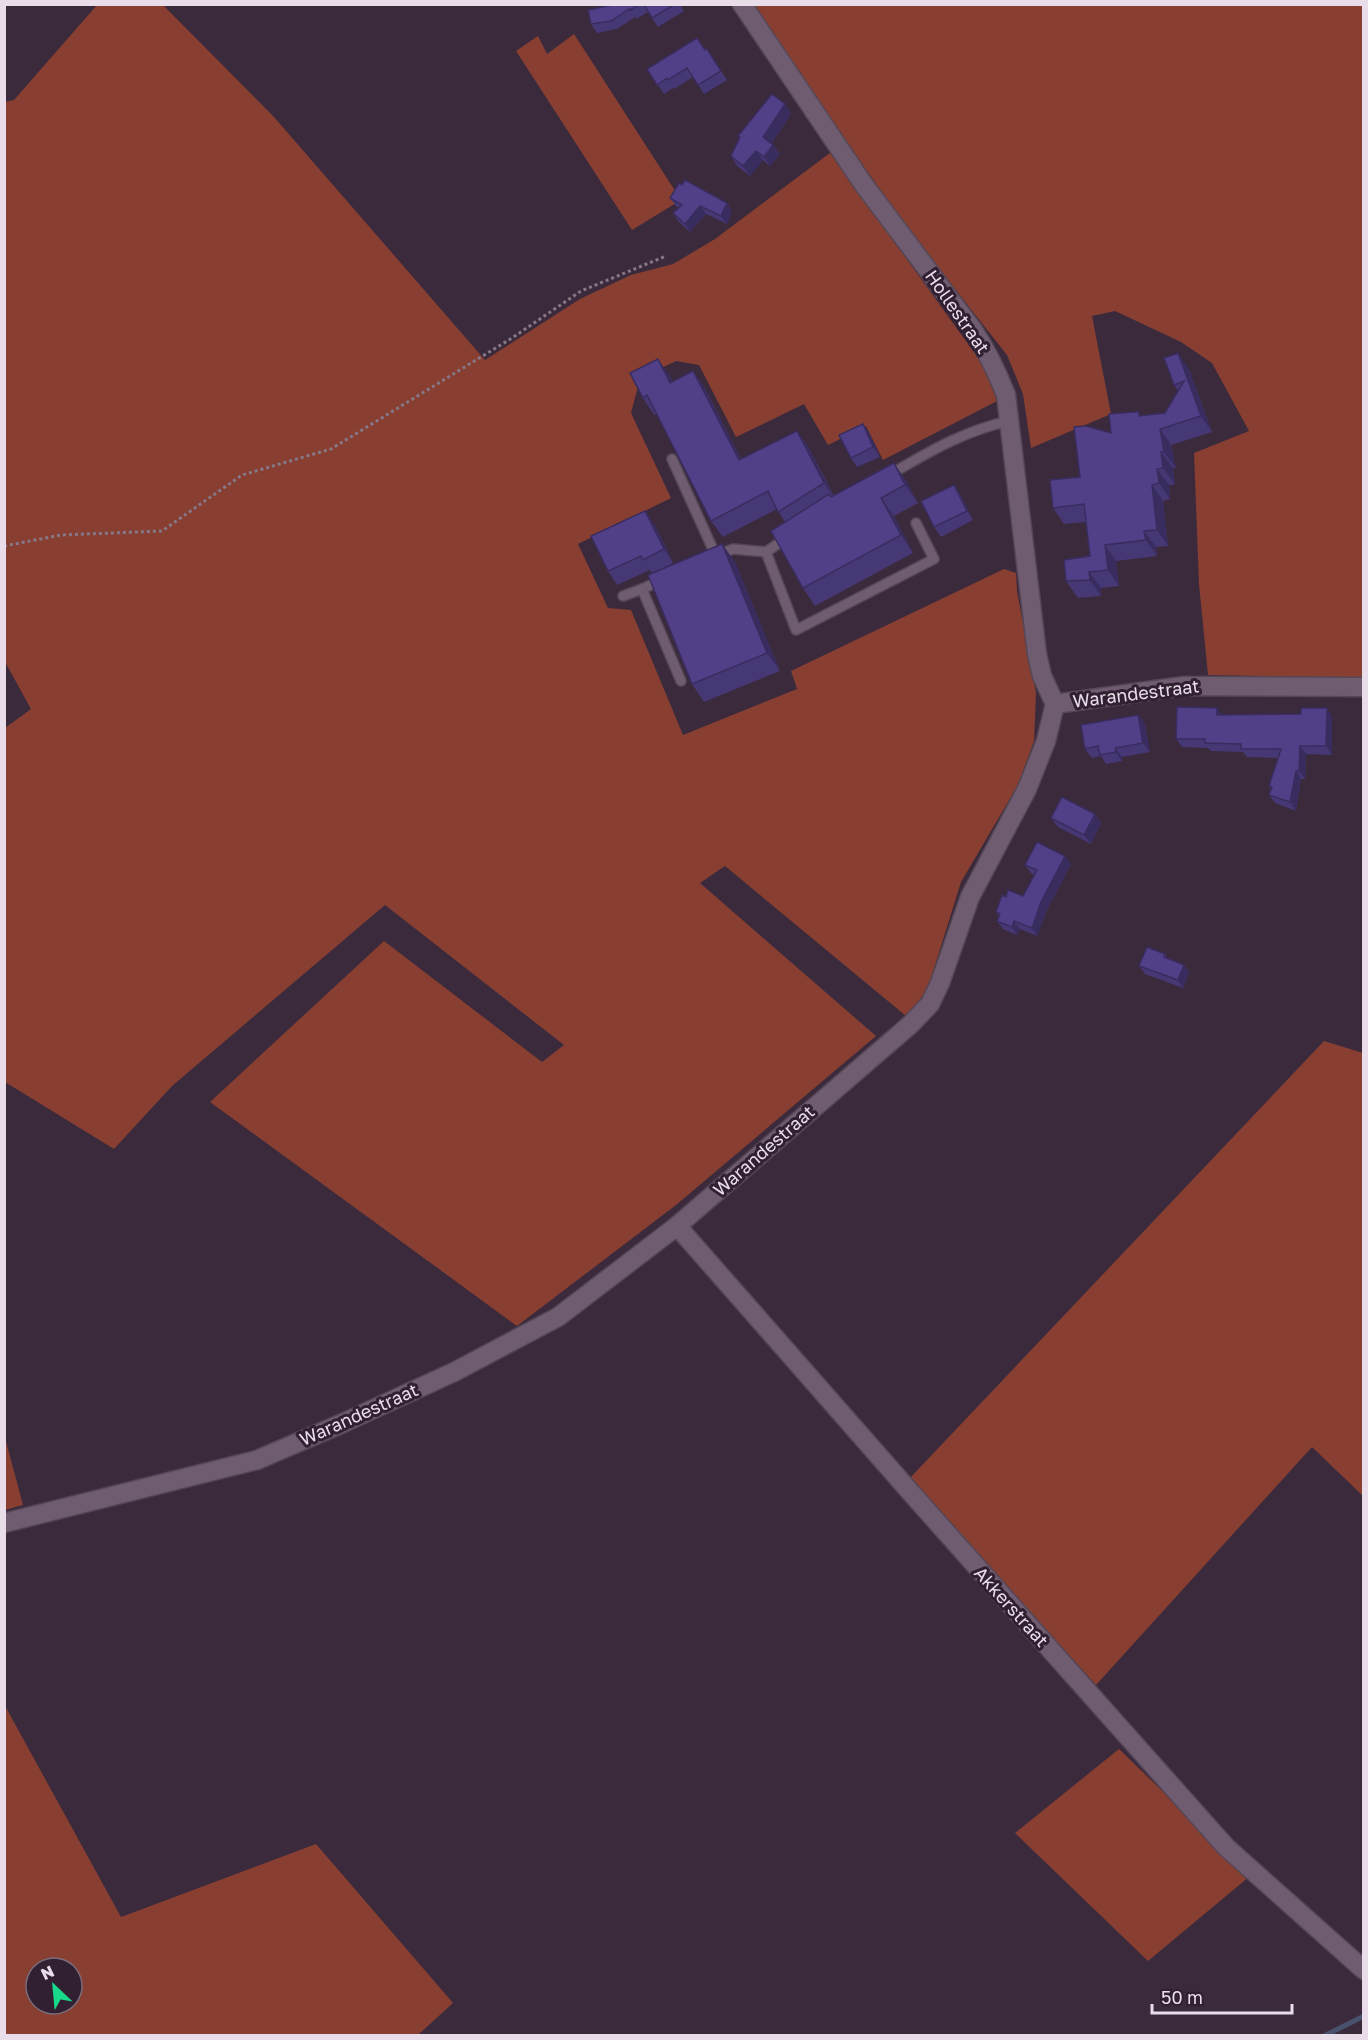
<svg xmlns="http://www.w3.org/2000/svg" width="1368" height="2040" font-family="'Golos Text',sans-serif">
<rect width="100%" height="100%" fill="#3b2a3c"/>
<!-- green -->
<g fill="#883f32" fill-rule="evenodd">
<path d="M97 5H163L274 117 485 360 580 299 631 275 673 264 715 239 830 153 984 366 997 401 883 460 866 426 828 445 804 404 736 437 699 365 676 361 653 372 637 390 631 413 671 498 578 544 608 608 631 610 683 735 797 689 791 671 1004 569 1016 573 1017 591 1036 693 1034 741 1018 785 961 882 927 991 906 1016 725 866 700 883 876 1036 676 1205 517 1326 210 1102 384 941 542 1062 564 1045 385 905 172 1086 114 1149 5 1082V728L31 709 4 660V102L14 100Z"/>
<path d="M755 5H1363V678L1208 675 1199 584 1194 453 1249 431 1212 363 1181 342 1115 311 1092 316 1111 414 1031 448 1023 394 1007 355 909 231 796 70Z"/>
<path d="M574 34 681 200 632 230 516 51 538 36 547 54Z"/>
<path d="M1324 1041 1363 1053V1496L1312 1447 1096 1685 909 1479Z"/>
<path d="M4 1434 23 1505 5 1510H4Z"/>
<path d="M4 1704 121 1917 316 1844 453 2003 418 2035H5ZM36 1968H72V2004H36Z"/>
<path d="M1119 1749 1250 1876 1148 1961 1015 1833Z"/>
</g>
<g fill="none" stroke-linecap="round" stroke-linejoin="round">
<!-- stream -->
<path stroke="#48526c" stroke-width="5" d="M1324 2036 1364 2016"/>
<defs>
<g id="lane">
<path d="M672 459 716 556"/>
<path d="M889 475C929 452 963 431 1009 421"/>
<path d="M788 537 766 552 796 630 934 559 916 523"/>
<path d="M718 555 733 549 766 552"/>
<path d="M662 580 642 589 681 681"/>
<path d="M623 596 642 589"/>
</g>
<g id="street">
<path d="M742 4 864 185 973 330C987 351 997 372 1006 395L1037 654 1042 676 1055 704"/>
<path d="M1055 704 1184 686 1364 687"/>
<path d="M677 1226 913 1495 1226 1847 1364 1970"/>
<path d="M4 1523 257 1460 343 1423 454 1372 558 1317 677 1226 911 1024 930 1004 940 983 970 897 1027 789 1046 741 1055 704"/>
</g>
</defs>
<!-- lane casing -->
<use href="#lane" stroke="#554756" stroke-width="12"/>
<!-- street casing -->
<use href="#street" stroke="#554756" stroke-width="21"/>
<!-- path -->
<path stroke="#877887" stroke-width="3" stroke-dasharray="3 3" stroke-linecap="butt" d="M4 546 61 535 162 531 242 475 331 449 512 338 581 291 666 256"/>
<!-- lane -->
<use href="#lane" stroke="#705c70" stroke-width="9"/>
<!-- street -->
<use href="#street" stroke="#705c70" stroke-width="18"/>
</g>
<!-- wall -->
<g fill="#463775">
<path d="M617 4H680L684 11 658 27 648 12 636 19 635 17 617 29 597 33 591 24Z"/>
<path d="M707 49 727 80 704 94 693 77 674 89 673 88 664 94 647 69Z"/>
<path d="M785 104 791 114 772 143 780 154 770 166 763 160 750 176 737 166 731 156 740 138 738 136Z"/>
<path d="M670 198 727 203 732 211 727 224 706 214 690 232 678 221 673 213 679 208 676 206Z"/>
<path d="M1189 369 1212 432 1171 445 1176 468H1173L1175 485H1169L1170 499 1163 501 1168 546 1156 547 1157 556 1116 561 1119 586 1101 588V596L1078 598 1066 581 1090 556 1086 522 1064 524 1053 508 1080 477 1111 433 1141 416 1165 413 1178 391 1174 385Z"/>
<path d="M693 371 705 388 741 459 797 431 809 448 834 496 894 463 906 481 918 503 894 516 913 553 815 606 803 588 785 522 777 509 723 537 711 521 657 414 654 415 643 398 670 376 672 382Z"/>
<path d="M869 433 880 457 857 467 851 458Z"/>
<path d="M954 485 960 494 973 520 941 537 934 527Z"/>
<path d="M655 525 673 563 660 570 722 544 735 562 780 671 704 702 692 684 652 573 650 570 617 585 608 571Z"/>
<path d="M1138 715 1145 724 1150 752 1122 757V761L1106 764 1101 756 1092 758 1085 749Z"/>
<path d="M1222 715 1332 716V755L1306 754 1305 779H1301L1296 811 1275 803 1269 795 1271 789 1269 786 1278 758 1247 757 1243 752 1211 751 1208 748 1182 747 1176 739Z"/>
<path d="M1095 814 1101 823 1091 844 1058 827 1051 818Z"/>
<path d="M1071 864 1047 910 1037 936 1020 929 1017 935 1003 929 997 921 999 917 996 912 1006 897 1023 896 1034 875 1031 873 1025 865Z"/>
<path d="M1165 954 1168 959 1184 965 1189 972 1183 988 1145 974 1139 966Z"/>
</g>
<!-- shaded-wall -->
<g fill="#392d5f">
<path d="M785 104 791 114 770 146 763 137Z"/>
<path d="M773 145 780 154 770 166 764 157Z"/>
<path d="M756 151 763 160 750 176 743 166Z"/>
<path d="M727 203 732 211 727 224 721 216Z"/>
<path d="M700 206 706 214 690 232 685 224Z"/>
<path d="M1178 353 1189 369 1212 432 1201 416Z"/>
<path d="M658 359 670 376 681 400 670 383Z"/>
<path d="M693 371 705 388 750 477 739 460Z"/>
<path d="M863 424 869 433 880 457 873 447Z"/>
<path d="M1160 429 1171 445 1176 468 1164 452Z"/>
<path d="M797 431 809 448 835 500 824 483Z"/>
<path d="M1161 452 1173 468 1175 485 1163 468Z"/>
<path d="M894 463 906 481 918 503 905 485Z"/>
<path d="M1157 469 1169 485 1170 499 1159 483Z"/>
<path d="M954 485 960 494 973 520 967 511Z"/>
<path d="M1152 485 1163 501 1168 546 1157 530Z"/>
<path d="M881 498 894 516 913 553 901 535Z"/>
<path d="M645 511 655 525 673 563 664 549Z"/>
<path d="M1144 531 1156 547 1157 556 1146 540Z"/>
<path d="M722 544 735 562 780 671 767 653Z"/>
<path d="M1105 545 1116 561 1119 586 1108 570Z"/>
<path d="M1089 572 1101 588V596L1090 580Z"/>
<path d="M1217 708 1223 716 1217 715Z"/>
<path d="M1327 708 1332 716V755L1326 746Z"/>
<path d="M1138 715 1145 724 1150 752 1143 743Z"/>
<path d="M1300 746 1306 754 1305 779 1299 771Z"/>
<path d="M1115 748 1122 757V761L1116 752Z"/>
<path d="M1296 771 1301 779 1296 811 1290 802Z"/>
<path d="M1095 814 1101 823 1091 844 1084 835Z"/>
<path d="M1065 856 1071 864 1047 910 1037 936 1032 928 1041 902Z"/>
<path d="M1014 921 1020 929 1017 935 1012 927Z"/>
<path d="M1184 965 1189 972 1183 988 1178 980Z"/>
</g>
<!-- building -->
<g fill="#514088" stroke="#392d5f" stroke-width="1.5">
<path d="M617 4H640L630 10 629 9 611 21 591 24 588 10Z"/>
<path d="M644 4H675L652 18Z"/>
<path d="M697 38 705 50 707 49 721 71 698 85 687 68 668 80 667 78 657 85 647 69Z"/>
<path d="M772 94 785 104 763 137 773 145 764 157 756 151 743 166 731 156 740 137 738 136Z"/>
<path d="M685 180 727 203 721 216 700 206 685 224 673 213 682 205 670 198 679 183 682 185Z"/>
<path d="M1178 353 1201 416 1160 429 1164 452H1161L1163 468 1157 469 1159 483 1152 485 1157 530 1144 531 1146 540 1105 545 1108 570 1089 572 1090 580 1066 581 1064 560 1090 556 1084 504 1053 508 1050 480 1080 477 1074 427 1086 426 1111 433 1109 414 1135 412H1139V416L1165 413 1184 381 1174 385 1164 358Z"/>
<path d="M658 359 670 383 693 371 739 460 797 431 824 483 778 512 768 491 711 521 647 395 643 398 630 373Z"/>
<path d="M863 424 873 447 851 458 839 435Z"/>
<path d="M894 463 905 485 881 498 901 535 803 588 771 531 829 494 831 497Z"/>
<path d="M954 485 967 511 934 527 921 501Z"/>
<path d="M645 511 664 549 643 560 641 556 608 571 591 536Z"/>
<path d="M722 544 767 653 692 684 648 575Z"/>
<path d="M1177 707 1217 708V715L1301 714V708H1327L1326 746H1300L1299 771H1296L1290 802 1269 795 1272 787 1269 786 1281 749H1241V744L1205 743V739H1176Z"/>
<path d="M1138 715 1143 743 1115 748 1116 752 1100 755 1098 746 1085 749 1081 725Z"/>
<path d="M1062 797 1095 814 1084 835 1051 818Z"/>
<path d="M1037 842 1065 856 1041 902 1032 928 1014 921 1012 927 997 921 1000 914 996 912 1002 895 1006 897 1008 890 1023 896 1037 870 1025 865Z"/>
<path d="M1147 947 1165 954 1164 957 1184 965 1178 980 1139 966Z"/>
</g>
<g text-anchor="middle" stroke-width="6" stroke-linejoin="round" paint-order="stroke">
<!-- street labels -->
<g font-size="18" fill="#e8dde8" stroke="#312032">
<text transform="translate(957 312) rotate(55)" y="6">Hollestraat</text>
<text transform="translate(1136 694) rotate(-7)" y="6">Warandestraat</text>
<text transform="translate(764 1151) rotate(-41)" y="6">Warandestraat</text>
<text transform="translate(359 1415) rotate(-24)" y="6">Warandestraat</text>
<text transform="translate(1011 1607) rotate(48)" y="6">Akkerstraat</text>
</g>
</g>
<!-- border -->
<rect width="1368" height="2040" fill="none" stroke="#e8dde8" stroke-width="12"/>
<!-- north arrow -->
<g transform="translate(54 1986) rotate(334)"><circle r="28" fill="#312032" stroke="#7a6c7b" stroke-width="1.5"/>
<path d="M0-4.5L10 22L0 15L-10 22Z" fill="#17d989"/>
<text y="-9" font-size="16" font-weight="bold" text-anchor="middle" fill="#e8dde8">N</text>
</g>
<!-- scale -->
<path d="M1152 2004v9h140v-9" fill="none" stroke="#e8dde8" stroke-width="3"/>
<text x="1161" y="2004" font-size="18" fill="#e8dde8" stroke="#312032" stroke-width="4.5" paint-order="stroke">50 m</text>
</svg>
